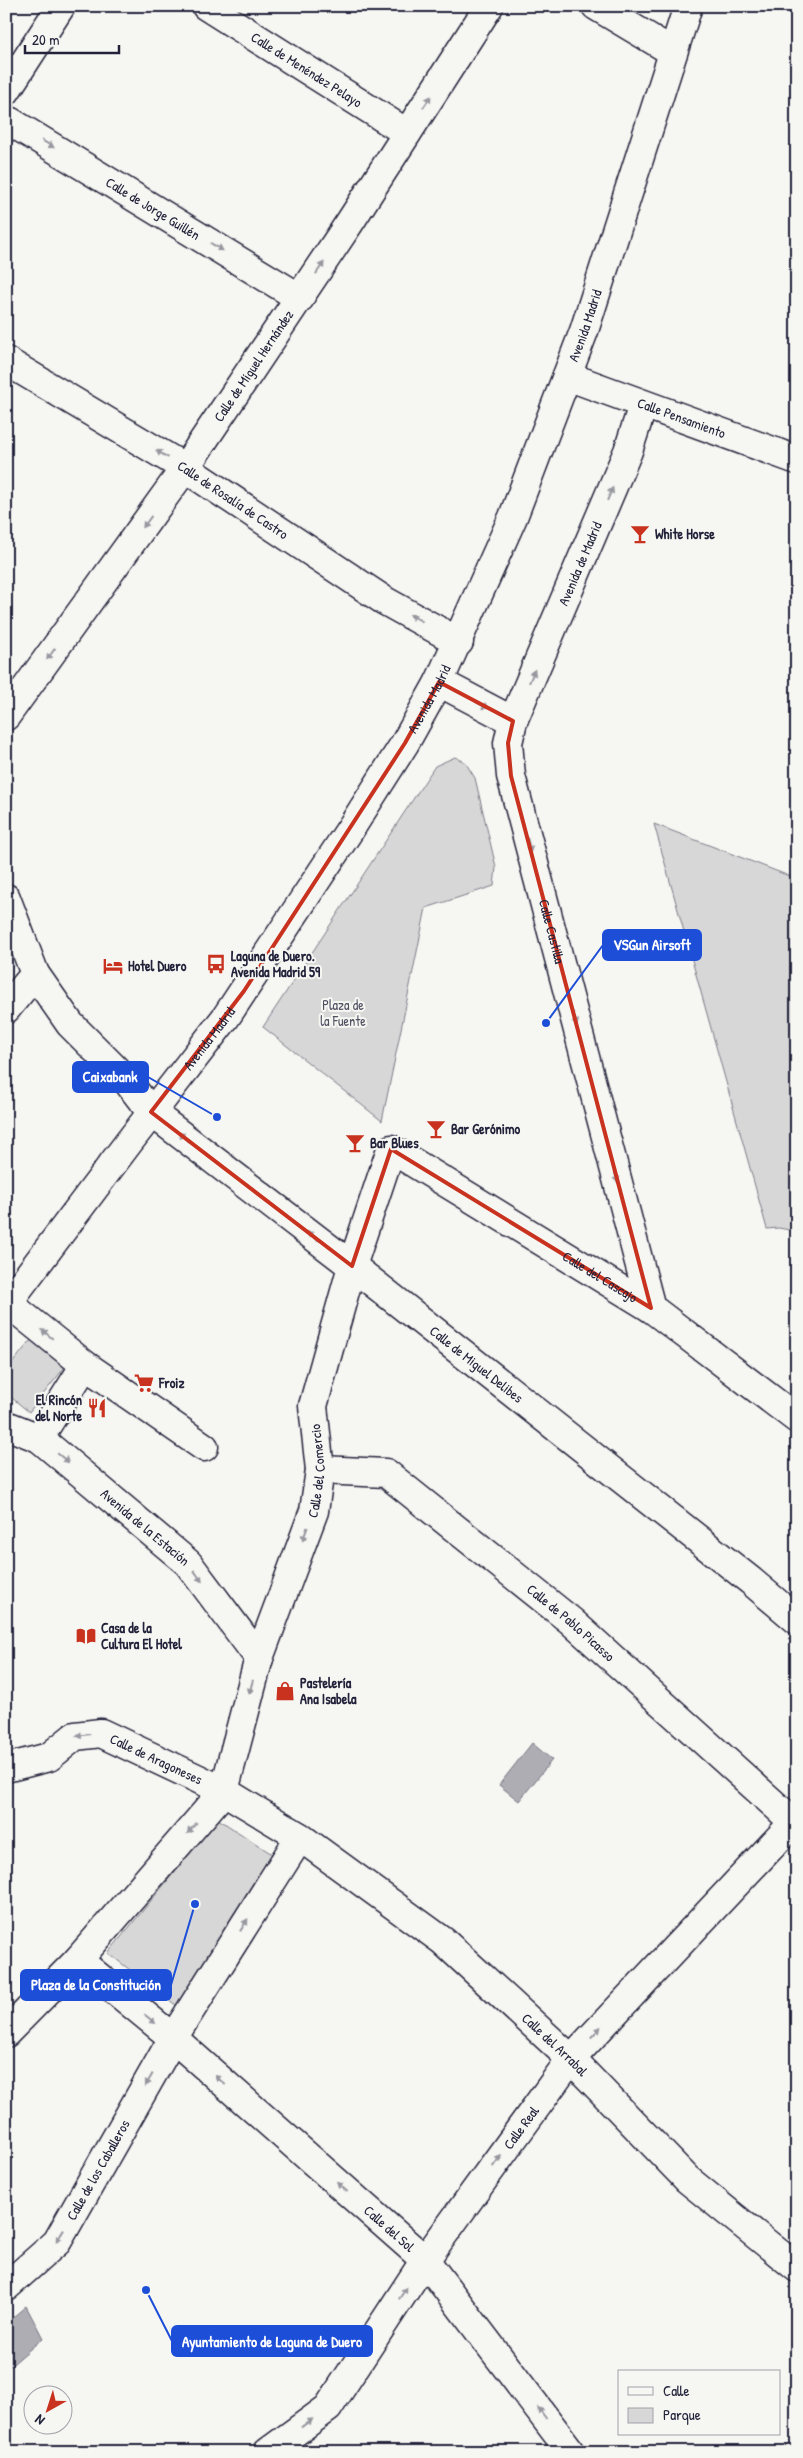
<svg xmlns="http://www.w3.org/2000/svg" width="803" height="2458" font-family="'Patrick Hand',sans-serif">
<rect width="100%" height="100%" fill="#f6f6f2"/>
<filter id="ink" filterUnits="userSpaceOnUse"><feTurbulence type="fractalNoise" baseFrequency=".02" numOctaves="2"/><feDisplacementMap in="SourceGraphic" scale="10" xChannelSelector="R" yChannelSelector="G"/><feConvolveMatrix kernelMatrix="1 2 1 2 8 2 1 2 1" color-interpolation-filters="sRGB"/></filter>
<g filter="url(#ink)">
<!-- green -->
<g fill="#d7d7d7" stroke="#7c7c89">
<path d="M455 757 465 762 475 778 496 867 494 886 426 908 382 1121 263 1027 435 766Z"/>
<path d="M654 824 797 879V1222L794 1231 779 1228 767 1229Z"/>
<path d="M31 1340 65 1367 29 1412 6 1393V1371Z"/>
<path d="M218 1819 272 1854 177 2006 108 1953Z"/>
</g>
<!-- water -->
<g fill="#adadb3" stroke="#757583">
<path d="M532 1743 552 1760 519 1801 499 1785Z"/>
<path d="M26 2306 43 2338 6 2370V2323Z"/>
</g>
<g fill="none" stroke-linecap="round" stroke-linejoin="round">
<defs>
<g id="minor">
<path id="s1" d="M206 6 407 133"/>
<path d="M596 6 673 52"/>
<path d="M6 91 61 6"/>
<path id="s2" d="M6 119 300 298"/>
<path id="s3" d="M6 361 185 468 385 601 459 642"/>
<path id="s4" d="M567 376 797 460"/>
<path id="s5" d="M439 682 513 721 508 743 511 776 651 1308"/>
<path id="s6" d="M6 716 185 468 350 222 489 6"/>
<path id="s7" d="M513 721 628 451 643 405"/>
<path id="s8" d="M6 898 35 974 70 1024 127 1081 151 1112 352 1266 751 1581 797 1620"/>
<path d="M6 1009 35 974"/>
<path d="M8 1303 85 1365 204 1447"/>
<path id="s9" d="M6 1425 39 1438 188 1563 259 1658"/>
<path d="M39 1438 85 1365"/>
<path id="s10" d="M320 1470 386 1473 571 1621 797 1825"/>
<path id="s11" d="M6 1768 49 1757 75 1736 101 1733 224 1791 300 1837 443 1941 571 2059 687 2179 797 2268"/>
<path id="s12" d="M300 1837 173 2038 78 1960 224 1791 259 1658 314 1511 320 1470 313 1406 352 1266 391 1149 651 1308 797 1419"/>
<path d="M6 2033 78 1960"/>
<path id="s13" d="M6 2287 57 2242 173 2038 425 2260 571 2452"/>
<path id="s14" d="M268 2452 328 2408 425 2260 571 2059 797 1819"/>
</g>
<g id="secondary">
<path id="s15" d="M6 1305 129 1142 226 1017 351 828 405 743 439 682 513 517 584 331 688 6"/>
</g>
</defs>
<!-- minor casing -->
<use href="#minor" stroke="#22223b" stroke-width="31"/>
<!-- secondary casing -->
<use href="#secondary" stroke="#22223b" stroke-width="31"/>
<!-- minor -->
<use href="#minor" stroke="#f6f6f2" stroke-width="28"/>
<!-- secondary -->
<use href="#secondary" stroke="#f6f6f2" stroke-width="28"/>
</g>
<!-- one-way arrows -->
<defs><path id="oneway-solid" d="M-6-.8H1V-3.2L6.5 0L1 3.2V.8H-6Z" transform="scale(1.25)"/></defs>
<g fill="#9797a0">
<use href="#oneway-solid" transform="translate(427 102) rotate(-57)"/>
<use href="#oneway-solid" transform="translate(48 144) rotate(31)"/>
<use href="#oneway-solid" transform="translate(217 247) rotate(31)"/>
<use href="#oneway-solid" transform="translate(320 268) rotate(-56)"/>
<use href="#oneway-solid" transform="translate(162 454) rotate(-149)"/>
<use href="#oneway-solid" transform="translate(610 494) rotate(-67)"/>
<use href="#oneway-solid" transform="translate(147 522) rotate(126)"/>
<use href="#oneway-solid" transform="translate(416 618) rotate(-151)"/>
<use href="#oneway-solid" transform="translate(51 654) rotate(126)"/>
<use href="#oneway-solid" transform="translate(532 676) rotate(-67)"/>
<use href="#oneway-solid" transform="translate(482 705) rotate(27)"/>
<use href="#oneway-solid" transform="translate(529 845) rotate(75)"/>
<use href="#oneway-solid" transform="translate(575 1019) rotate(75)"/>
<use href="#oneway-solid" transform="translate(184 1137) rotate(-142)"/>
<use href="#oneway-solid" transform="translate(616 1176) rotate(75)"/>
<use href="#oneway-solid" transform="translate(313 1236) rotate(-142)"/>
<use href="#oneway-solid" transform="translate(47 1334) rotate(-141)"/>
<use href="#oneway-solid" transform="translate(63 1458) rotate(40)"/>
<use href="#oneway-solid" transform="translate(305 1534) rotate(110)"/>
<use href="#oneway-solid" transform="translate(198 1576) rotate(54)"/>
<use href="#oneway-solid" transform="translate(251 1687) rotate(105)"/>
<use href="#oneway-solid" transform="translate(83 1735) rotate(173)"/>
<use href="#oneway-solid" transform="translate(192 1828) rotate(131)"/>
<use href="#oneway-solid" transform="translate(244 1925) rotate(-58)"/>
<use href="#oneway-solid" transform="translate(150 2019) rotate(39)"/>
<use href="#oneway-solid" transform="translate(596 2032) rotate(-47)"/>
<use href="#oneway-solid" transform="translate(149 2080) rotate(120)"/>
<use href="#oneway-solid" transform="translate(220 2080) rotate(-139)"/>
<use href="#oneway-solid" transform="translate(497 2161) rotate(-54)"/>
<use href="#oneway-solid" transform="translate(342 2187) rotate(-139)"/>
<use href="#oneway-solid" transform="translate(60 2236) rotate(122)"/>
<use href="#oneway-solid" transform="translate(403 2293) rotate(-57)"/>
<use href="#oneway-solid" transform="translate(542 2413) rotate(-127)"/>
<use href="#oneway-solid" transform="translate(307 2423) rotate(-36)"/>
</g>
</g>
<!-- marked area -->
<path fill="none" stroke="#c8321e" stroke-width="4" stroke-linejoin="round" d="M439 682 513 721 508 743 511 776 651 1308 391 1149 352 1266 151 1112 244 991 405 743Z"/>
<!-- icons -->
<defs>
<symbol id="bar-bare" viewBox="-9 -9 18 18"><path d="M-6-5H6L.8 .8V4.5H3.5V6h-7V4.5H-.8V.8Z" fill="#c8321e" stroke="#f6f6f2" stroke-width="2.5" paint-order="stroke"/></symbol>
<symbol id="bus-bare" viewBox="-9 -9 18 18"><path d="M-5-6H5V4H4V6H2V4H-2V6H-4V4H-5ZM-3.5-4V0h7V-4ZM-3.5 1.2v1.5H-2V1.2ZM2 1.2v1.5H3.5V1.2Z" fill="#c8321e" stroke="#f6f6f2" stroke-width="2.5" paint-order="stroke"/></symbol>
<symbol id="hotel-bare" viewBox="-9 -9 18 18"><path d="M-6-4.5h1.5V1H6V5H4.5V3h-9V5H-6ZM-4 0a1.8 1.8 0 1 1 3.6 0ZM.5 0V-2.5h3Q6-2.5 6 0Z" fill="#c8321e" stroke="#f6f6f2" stroke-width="2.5" paint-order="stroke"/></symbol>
<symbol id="supermarket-bare" viewBox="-9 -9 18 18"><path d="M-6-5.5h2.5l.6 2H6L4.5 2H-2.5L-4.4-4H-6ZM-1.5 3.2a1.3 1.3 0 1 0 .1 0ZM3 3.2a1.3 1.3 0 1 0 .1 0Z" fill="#c8321e" stroke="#f6f6f2" stroke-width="2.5" paint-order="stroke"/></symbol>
<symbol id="restaurant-bare" viewBox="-9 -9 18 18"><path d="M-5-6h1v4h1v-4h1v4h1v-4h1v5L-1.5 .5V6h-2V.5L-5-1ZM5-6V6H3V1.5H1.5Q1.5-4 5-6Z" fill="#c8321e" stroke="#f6f6f2" stroke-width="2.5" paint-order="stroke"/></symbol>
<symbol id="library-bare" viewBox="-9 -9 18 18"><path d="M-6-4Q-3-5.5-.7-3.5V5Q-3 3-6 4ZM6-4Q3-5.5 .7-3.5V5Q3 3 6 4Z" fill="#c8321e" stroke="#f6f6f2" stroke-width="2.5" paint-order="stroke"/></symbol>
<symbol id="shop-bare" viewBox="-9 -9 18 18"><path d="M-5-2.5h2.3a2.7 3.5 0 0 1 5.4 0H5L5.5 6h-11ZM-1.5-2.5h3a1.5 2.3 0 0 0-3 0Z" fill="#c8321e" stroke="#f6f6f2" stroke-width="2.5" paint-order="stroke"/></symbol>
</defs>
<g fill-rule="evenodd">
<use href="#bar-bare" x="626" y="520" width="28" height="28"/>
<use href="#bus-bare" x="202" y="950" width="28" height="28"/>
<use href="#hotel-bare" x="99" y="952" width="28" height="28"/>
<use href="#bar-bare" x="422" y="1115" width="28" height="28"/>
<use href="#bar-bare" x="341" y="1129" width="28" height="28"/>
<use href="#supermarket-bare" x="130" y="1369" width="28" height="28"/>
<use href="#restaurant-bare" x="83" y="1394" width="28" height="28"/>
<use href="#library-bare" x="72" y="1622" width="28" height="28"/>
<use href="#shop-bare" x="271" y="1677" width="28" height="28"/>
</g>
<g text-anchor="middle" stroke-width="4" stroke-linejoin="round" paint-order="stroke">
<!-- street labels -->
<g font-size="14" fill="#22223b" stroke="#f6f6f2">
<text dy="5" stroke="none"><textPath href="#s1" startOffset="119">Calle de Menéndez Pelayo</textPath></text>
<text dy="5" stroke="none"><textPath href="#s2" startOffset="172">Calle de Jorge Guillén</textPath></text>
<text dy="5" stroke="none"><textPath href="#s15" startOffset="1145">Avenida Madrid</textPath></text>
<text dy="5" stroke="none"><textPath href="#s6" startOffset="429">Calle de Miguel Hernández</textPath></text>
<text dy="5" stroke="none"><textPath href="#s4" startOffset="122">Calle Pensamiento</textPath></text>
<text dy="5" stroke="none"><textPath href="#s3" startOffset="266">Calle de Rosalía de Castro</textPath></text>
<text dy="5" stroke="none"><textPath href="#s7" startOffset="171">Avenida de Madrid</textPath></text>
<text dy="5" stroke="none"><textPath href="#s15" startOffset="740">Avenida Madrid</textPath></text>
<text dy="5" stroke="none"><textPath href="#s5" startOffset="300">Calle Castilla</textPath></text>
<text dy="5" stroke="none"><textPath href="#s15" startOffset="335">Avenida Madrid</textPath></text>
<text dy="5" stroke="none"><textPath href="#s12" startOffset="1498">Calle del Cascajo</textPath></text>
<text dy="5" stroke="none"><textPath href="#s8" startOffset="674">Calle de Miguel Delibes</textPath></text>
<text dy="5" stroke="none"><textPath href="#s12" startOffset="919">Calle del Comercio</textPath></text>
<text dy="5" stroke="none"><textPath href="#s9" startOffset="174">Avenida de la Estación</textPath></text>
<text dy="5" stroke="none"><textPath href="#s10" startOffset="304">Calle de Pablo Picasso</textPath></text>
<text dy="5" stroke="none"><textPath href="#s11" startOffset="165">Calle de Aragoneses</textPath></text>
<text dy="5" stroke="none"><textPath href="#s11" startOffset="658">Calle del Arrabal</textPath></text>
<text dy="5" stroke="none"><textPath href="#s14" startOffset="415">Calle Real</textPath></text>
<text dy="5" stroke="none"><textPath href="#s13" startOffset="151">Calle de los Caballeros</textPath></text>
<text dy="5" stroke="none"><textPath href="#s13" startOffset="591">Calle del Sol</textPath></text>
</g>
<!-- poi labels -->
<g font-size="14" font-weight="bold" fill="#22223b" stroke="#f6f6f2" text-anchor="start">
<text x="655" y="539">White Horse</text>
<text x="231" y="961">Laguna de Duero.<tspan x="231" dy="16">Avenida Madrid 59</tspan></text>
<text x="128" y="971">Hotel Duero</text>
<text x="451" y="1134">Bar Gerónimo</text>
<text x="370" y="1148">Bar Blues</text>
<text x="159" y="1388">Froiz</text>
<text x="82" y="1405" text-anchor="end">El Rincón<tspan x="82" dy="16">del Norte</tspan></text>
<text x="101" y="1633">Casa de la<tspan x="101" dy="16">Cultura El Hotel</tspan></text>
<text x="300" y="1688">Pastelería<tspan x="300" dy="16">Ana Isabela</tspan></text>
</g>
<!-- park labels -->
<g font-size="14" fill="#4f4f62" stroke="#f6f6f2">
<text x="343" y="1010">Plaza de<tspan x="343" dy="16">la Fuente</tspan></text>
</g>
</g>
<!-- callouts -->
<path fill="none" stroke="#1d4ed8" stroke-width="2" d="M546 1023L603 945M217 1117L148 1077M195 1904L171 1985M146 2290L172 2341"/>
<g fill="#1d4ed8" stroke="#f6f6f2" stroke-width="2">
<circle cx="546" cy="1023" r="5"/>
<circle cx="217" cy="1117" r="5"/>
<circle cx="195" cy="1904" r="5"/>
<circle cx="146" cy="2290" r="5"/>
</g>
<g fill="#1d4ed8" stroke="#1d4ed8" stroke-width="2">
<rect x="603" y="930" width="98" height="30" rx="5"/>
<rect x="73" y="1062" width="75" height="30" rx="5"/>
<rect x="21" y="1970" width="150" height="30" rx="5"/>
<rect x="172" y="2326" width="200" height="30" rx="5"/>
</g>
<g font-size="15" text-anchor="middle" font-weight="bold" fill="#fff">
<text x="652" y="950">VSGun Airsoft</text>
<text x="110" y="1082">Caixabank</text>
<text x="96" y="1990">Plaza de la Constitución</text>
<text x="272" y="2347">Ayuntamiento de Laguna de Duero</text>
</g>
<!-- margin -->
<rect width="803" height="2458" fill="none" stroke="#f6f6f2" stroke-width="25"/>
<rect x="12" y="12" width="778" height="2433" fill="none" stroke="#22223b" stroke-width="2" filter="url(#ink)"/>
<!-- legend -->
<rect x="618" y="2370" width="162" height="65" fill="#f6f6f2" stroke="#a1a1a9"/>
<rect x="628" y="2387" width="25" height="8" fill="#f6f6f2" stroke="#a1a1a9"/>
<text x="663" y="2396" font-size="15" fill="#22223b">Calle</text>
<rect x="628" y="2408" width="25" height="15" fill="#d7d7d7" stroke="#a1a1a9"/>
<text x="663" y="2420" font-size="15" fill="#22223b">Parque</text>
<!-- north arrow -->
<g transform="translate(48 2410) rotate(219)"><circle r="24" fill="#f6f6f2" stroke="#a1a1a9"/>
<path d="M0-4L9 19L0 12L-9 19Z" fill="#c8321e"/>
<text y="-8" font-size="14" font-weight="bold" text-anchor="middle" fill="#22223b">N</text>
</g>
<!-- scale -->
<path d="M25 45v8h94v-8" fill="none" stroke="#22223b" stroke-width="2.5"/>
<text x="32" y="45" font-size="15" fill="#22223b" stroke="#f6f6f2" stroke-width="4" paint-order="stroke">20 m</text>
</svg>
